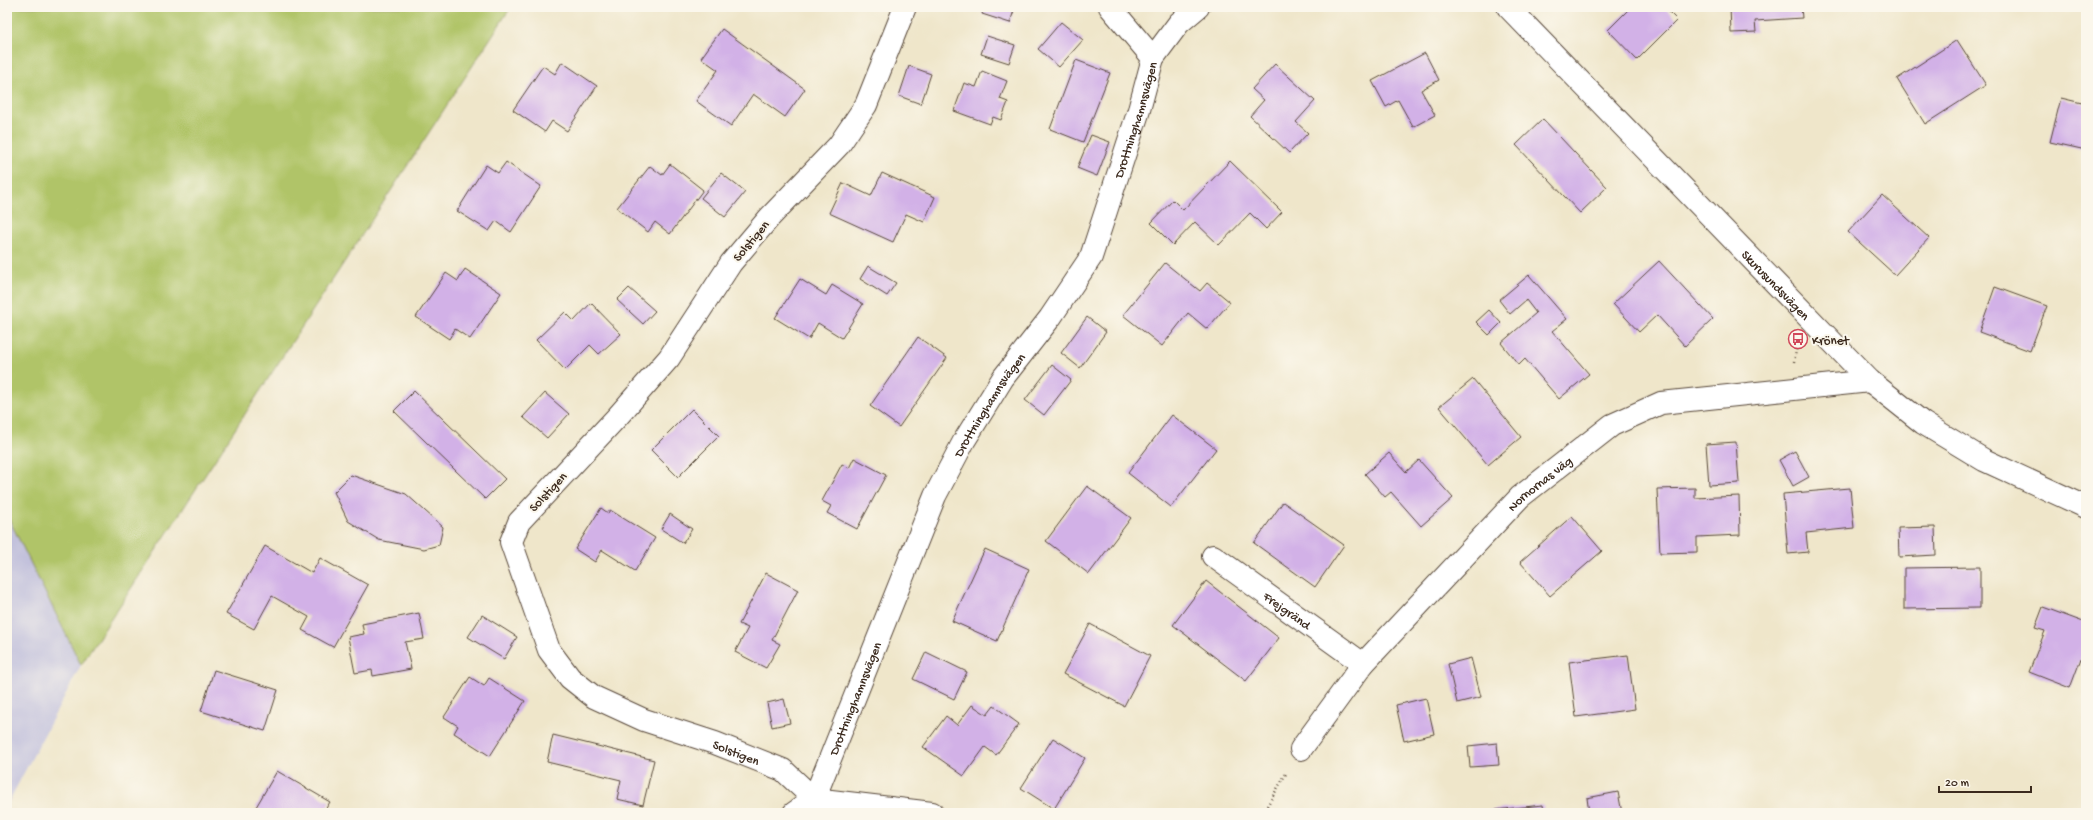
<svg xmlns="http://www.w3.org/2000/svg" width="2093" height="820" font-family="'Gochi Hand',sans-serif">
<rect width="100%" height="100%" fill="#fbf7ec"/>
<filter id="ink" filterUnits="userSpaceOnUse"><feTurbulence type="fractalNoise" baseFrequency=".025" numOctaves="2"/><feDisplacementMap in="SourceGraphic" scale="8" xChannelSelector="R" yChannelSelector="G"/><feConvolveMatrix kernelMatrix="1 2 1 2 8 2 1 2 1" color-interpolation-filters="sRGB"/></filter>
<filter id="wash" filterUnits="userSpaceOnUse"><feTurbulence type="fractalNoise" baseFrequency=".012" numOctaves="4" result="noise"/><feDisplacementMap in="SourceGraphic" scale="16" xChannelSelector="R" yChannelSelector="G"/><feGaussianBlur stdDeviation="0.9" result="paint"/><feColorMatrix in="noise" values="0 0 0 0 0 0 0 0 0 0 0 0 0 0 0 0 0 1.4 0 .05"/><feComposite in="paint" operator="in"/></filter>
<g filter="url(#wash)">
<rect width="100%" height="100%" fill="#efe6ca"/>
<!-- industrial -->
<path fill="#c2c1dc" d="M7 515 81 665 7 805Z"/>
<!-- green -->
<path fill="#b0c468" stroke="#767743" d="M7 7H511L81 665 7 515Z"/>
<g id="blocks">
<!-- building -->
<g fill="#d2b1e7">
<path d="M984 7H1015L1010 23 982 14Z"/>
<path d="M1631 7H1664L1677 20 1637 60 1608 30Z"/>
<path d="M1730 7H1801L1802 18 1755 21 1756 32 1731 33Z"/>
<path d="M1061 22 1083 40 1059 67 1038 49Z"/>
<path d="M722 29 805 89 785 117 753 94 731 126 696 101 718 70 701 58Z"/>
<path d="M987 36 1015 45 1009 63 981 54Z"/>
<path d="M1957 40 1986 85 1925 124 1897 79Z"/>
<path d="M1425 53 1439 80 1421 90 1435 115 1413 127 1398 100 1386 107 1372 81Z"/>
<path d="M1076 60 1110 73 1083 142 1050 129Z"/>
<path d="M562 62 597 86 567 131 552 121 545 132 513 110 543 66 555 74Z"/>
<path d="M1275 64 1315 101 1296 122 1308 133 1289 153 1250 116 1264 100 1252 89Z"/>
<path d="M909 66 931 74 921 104 899 96Z"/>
<path d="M982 71 1007 81 1000 99 1008 102 1001 120 993 117 990 124 954 111 964 83 976 87Z"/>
<path d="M2061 98 2086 104V150L2050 142Z"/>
<path d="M1543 119 1607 187 1580 213 1516 145Z"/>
<path d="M1091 135 1110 142 1097 176 1077 168Z"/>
<path d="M1230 161 1282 212 1266 229 1250 213 1219 245 1195 222 1173 245 1151 223 1173 200 1183 210Z"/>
<path d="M506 162 541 186 511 232 496 221 489 231 457 211 486 165 498 173Z"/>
<path d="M670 164 703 190 670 234 655 222 648 232 617 208 650 166 662 175Z"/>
<path d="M721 173 745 192 725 217 701 198Z"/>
<path d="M882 173 935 197 924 222 906 214 893 242 829 213 843 183 871 196Z"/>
<path d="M1882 195 1929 238 1895 275 1848 232Z"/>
<path d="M1659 261 1713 319 1685 346 1657 315 1639 332 1613 304Z"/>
<path d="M1165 263 1200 291 1207 283 1230 302 1207 329 1188 313 1162 346 1123 315Z"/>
<path d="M868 266 896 283 887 296 860 279Z"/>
<path d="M465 269 501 293 470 339 455 329 449 339 416 317 446 273 458 281Z"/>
<path d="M1529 275 1567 319 1552 331 1589 374 1559 399 1525 359 1519 365 1501 343 1536 313 1526 300 1510 314 1499 300Z"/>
<path d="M800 279 826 295 832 285 863 304 842 338 818 323 809 339 775 318Z"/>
<path d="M1995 287 2047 306 2030 351 1979 332Z"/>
<path d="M629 288 655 311 643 324 617 300Z"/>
<path d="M591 303 621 334 599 354 590 345 565 370 536 340 565 312 574 321Z"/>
<path d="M1489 310 1501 323 1489 335 1476 322Z"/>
<path d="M1087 317 1106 332 1080 368 1061 353Z"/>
<path d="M918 337 947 358 899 427 870 406Z"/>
<path d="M1052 365 1071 380 1044 415 1025 400Z"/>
<path d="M1473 379 1521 437 1488 465 1439 407Z"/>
<path d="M414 391 505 479 485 499 394 411Z"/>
<path d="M545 393 569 414 547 438 523 417Z"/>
<path d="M692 409 719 436 678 477 651 450Z"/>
<path d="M1172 415 1216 449 1171 507 1128 473Z"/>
<path d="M1736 442 1739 483 1709 485 1706 444Z"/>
<path d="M1795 451 1809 477 1793 486 1779 460Z"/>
<path d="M1389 453 1406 472 1419 460 1453 498 1421 526 1391 492 1385 497 1365 474Z"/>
<path d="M854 458 886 475 857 529 827 513 831 506 822 501 842 464 849 468Z"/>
<path d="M351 475 406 494 443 527 439 545 424 549 379 540 348 521 334 492Z"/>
<path d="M1087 486 1131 518 1089 574 1046 541Z"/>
<path d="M1695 488V498L1739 496 1740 535 1697 537V552L1660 553 1657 489Z"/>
<path d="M1850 488 1854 528 1806 533 1808 552 1788 554 1783 494Z"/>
<path d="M1283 502 1344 545 1315 587 1254 543Z"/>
<path d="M601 508 608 513 610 510 655 538 635 571 602 550 595 562 575 549Z"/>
<path d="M670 514 692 529 683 543 661 529Z"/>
<path d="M1572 516 1602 551 1550 596 1520 562Z"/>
<path d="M1935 527 1936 555 1899 557 1898 528Z"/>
<path d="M265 546 312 573 320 558 368 585 333 647 302 630 309 617 272 596 254 629 226 614Z"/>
<path d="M985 549 1029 569 997 641 952 621Z"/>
<path d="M1980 567V608L1904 609V568Z"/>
<path d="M766 573 798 590 772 640 780 644 766 668 735 652 748 628 739 624Z"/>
<path d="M1206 581 1279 638 1246 681 1173 625Z"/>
<path d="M2043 607 2086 623V645L2070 688 2029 672 2045 631 2035 628Z"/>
<path d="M419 613 424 639 405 642 411 669 373 676 372 670 355 673 348 637 364 634 362 624Z"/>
<path d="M482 615 517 637 504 659 468 637Z"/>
<path d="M1090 624 1150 656 1124 706 1063 674Z"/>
<path d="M926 652 967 672 954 699 913 679Z"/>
<path d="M1628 655 1635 709 1576 717 1569 662Z"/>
<path d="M1471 658 1481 697 1457 703 1448 664Z"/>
<path d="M214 670 278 690 265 731 201 711Z"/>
<path d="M470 677 484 686 489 678 525 701 490 756 454 733 458 726 444 717Z"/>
<path d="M1426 698 1434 734 1404 741 1396 705Z"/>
<path d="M784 699 790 723 772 727 767 703Z"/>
<path d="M972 705 987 715 994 706 1019 724 996 755 985 747 964 776 923 747 946 716 957 725Z"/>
<path d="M553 735 654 760 643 805 617 799 621 780 547 762Z"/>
<path d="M1053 738 1085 758 1054 809 1021 788Z"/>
<path d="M1497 743 1499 765 1470 767 1468 746Z"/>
<path d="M277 771 330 802 323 813H265L256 807Z"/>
<path d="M1618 792 1622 813H1589L1587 798Z"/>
<path d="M1543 805 1544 813H1485V811Z"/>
</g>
</g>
</g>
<g filter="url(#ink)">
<use href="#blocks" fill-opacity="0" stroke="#564638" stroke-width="1"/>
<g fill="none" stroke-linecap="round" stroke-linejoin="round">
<defs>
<g id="minor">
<path id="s1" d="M905 7 866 105 839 145 769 218 731 263 669 358 618 416 519 522 511 542 549 650 570 678 594 697 644 720 715 743 783 770 814 799 932 813"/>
<path d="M1110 7 1153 58"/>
<path id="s2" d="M1213 556 1363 664"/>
<path id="s3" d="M1301 749 1363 664 1520 497 1612 425 1661 403 1870 381"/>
<path id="s4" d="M794 813 814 799 935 496 964 441 1003 378 1050 318 1091 257 1139 110 1153 58 1179 23 1198 7"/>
</g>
<g id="tertiary">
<path id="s5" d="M1508 7 1870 381 1923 423 1984 460 2086 507"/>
</g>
</defs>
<!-- minor casing -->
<use href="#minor" stroke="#564638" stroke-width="24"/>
<!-- tertiary casing -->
<use href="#tertiary" stroke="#564638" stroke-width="24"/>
<!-- path -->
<g stroke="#564638" stroke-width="2.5" stroke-dasharray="1 3" stroke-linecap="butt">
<path d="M1794 362 1797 346"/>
<path d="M1263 813 1287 772"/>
</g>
<!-- minor -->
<use href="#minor" stroke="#fff" stroke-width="22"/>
<!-- tertiary -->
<use href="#tertiary" stroke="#fff" stroke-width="22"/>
</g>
</g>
<!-- icons -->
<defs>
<symbol id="bus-ring" viewBox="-11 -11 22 22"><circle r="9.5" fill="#fbf7ec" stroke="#d1495b" stroke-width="1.5"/><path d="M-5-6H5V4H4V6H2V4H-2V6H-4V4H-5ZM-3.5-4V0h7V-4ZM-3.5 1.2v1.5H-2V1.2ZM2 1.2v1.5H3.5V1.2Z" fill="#d1495b"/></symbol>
</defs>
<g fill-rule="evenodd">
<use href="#bus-ring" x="1787" y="328" width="22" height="22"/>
</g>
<g text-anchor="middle" stroke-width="4" stroke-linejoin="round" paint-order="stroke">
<!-- street labels -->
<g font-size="13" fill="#3b2a1e" stroke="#fbf7ec">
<text dy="5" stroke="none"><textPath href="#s4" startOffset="781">Drottninghamnsvägen</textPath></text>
<text transform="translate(750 240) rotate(-50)" y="5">Solstigen</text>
<text dy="5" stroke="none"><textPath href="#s5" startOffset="386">Skurusundsvägen</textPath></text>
<text dy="5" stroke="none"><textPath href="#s4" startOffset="457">Drottninghamnsvägen</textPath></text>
<text dy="5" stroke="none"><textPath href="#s3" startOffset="358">Nornornas väg</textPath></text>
<text transform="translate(547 491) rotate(-47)" y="5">Solstigen</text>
<text dy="5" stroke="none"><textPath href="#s2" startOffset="92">Frejgränd</textPath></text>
<text dy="5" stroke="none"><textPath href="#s4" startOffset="133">Drottninghamnsvägen</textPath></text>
<text dy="5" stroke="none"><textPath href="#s1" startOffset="1004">Solstigen</textPath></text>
</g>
<!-- poi labels -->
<g font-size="13" fill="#3b2a1e" stroke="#fbf7ec" text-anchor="start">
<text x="1812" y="344">Krönet</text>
</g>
</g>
<!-- margin -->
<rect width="2093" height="820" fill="none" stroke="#fbf7ec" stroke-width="24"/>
<!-- scale -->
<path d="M1939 786v6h92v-6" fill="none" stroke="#3b2a1e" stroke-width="2"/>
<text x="1945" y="786" font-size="12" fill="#3b2a1e" stroke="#fbf7ec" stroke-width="3" paint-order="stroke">20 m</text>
</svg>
